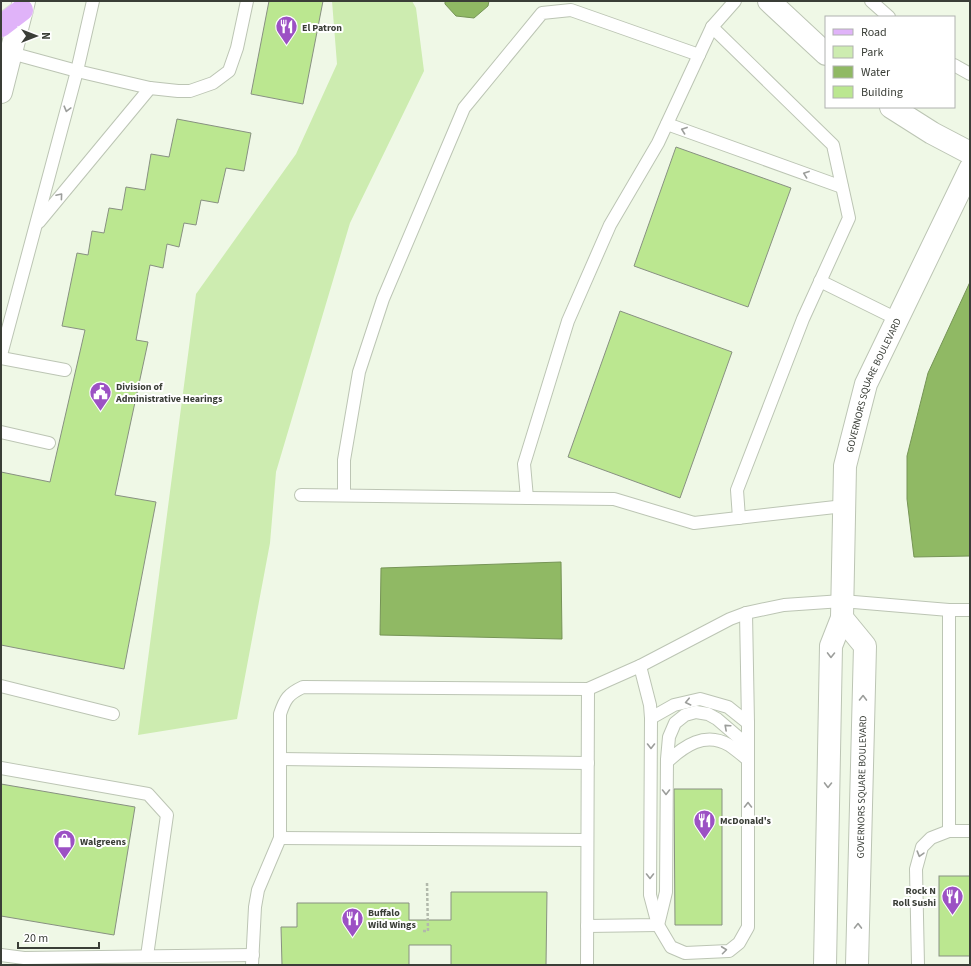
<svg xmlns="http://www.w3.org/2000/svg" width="971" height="966" font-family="'Source Sans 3',sans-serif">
<rect width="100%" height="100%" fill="#eff8e6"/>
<!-- green -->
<path fill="#cdecb0" d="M332 1H412L416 8 424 71 350 223 276 472 270 543 237 719 138 735 196 294 296 154 337 64Z"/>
<!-- water -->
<g fill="#90b964" stroke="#769456">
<path d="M445 1H489L488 6 474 18 456 16 445 4Z"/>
<path d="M970 282V556L914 557 907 499V456L928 373Z"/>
<path d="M561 562 562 639 380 635 381 568Z"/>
</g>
<!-- building -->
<g fill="#bbe790" stroke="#889181">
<path d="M269 1H323L303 104 251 94Z"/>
<path d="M177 119 251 133 244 171 226 168 218 203 201 200 196 225 184 223 179 247 167 244 163 268 150 265 136 340 148 342 115 495 156 502 124 669 1 645V472L50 482 85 330 62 326 77 253 88 255 92 231 104 233 109 208 122 210 126 187 145 190 151 154 169 157Z"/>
<path d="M676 147 791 188 748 307 634 266Z"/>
<path d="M620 311 732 352 680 498 568 457Z"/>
<path d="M1 784 135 807 114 935 1 916Z"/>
<path d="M674 789H722V925H675Z"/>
<rect x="939" y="876" width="31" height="80"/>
<path d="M451 892H547L546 965H451V945H409V965H282L281 927H297V903H409V920H451Z"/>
</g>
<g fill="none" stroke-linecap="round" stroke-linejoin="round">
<defs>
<g id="service">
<path d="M871 1 889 17"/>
<path d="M712 27 833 145 849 218 803 319 737 490 739 518"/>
<path d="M11 53 77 71 150 88 178 91H190L213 83 229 71 237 48 247 1"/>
<path d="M954 65 970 74"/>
<path d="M667 124 842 187"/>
<path d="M39 222 150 88"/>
<path d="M820 281 897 319"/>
<path d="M1 355 77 71 93 1"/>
<path d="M1 358 65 370"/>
<path d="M1 432 49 443"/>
<path d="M301 495 614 499 694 523 844 506"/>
<path d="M344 495V460L359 372 383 299 464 108 542 13 571 10 699 55"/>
<path d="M527 498 524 464 568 321 610 225 658 143 712 27 735 1"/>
<path d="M949 610V831"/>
<path d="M640 666 650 705 651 718 650 895 658 925 671 947 685 953 729 951 739 943 748 927V723L746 613"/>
<path d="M1 686 113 714"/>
<path d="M651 718 674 705 700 699 728 707 748 723"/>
<path d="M280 759 588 763"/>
<path d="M667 762C684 746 705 731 729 745 735 749 741 754 747 759"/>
<path d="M1 768 148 794 167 815 147 956"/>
<path d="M280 838 587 840"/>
<path d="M587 926 658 925 666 892 667 759 669 737 675 723 685 715 696 712 708 714 717 719 738 737 746 755"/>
<path d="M1 955 24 958 253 955"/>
<path d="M252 965 255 907 258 890 280 838V714C285 699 288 694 303 687L588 689 640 666 730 619 746 613 784 605 842 601 949 610H970"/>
<path d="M587 965 588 689"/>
<path d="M918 965 916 869 922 847 931 838 949 831H970"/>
</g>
<g id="minor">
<path d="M769 1 826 54"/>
<path d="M1 92 24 1"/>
<path d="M891 107 932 133 970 153"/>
<path d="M842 618 865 646 857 965"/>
<path id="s1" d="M825 965 831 646 842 618 845 466 866 384 970 169"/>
</g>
<path id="primary" d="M1 26 22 10"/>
</defs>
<!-- service casing -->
<use href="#service" stroke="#bcc5b4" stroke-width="14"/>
<!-- minor casing -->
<use href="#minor" stroke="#bcc5b4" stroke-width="24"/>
<!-- primary casing -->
<use href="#primary" stroke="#dcdcdb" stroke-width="24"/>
<!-- path -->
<path stroke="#b2b9ab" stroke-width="2.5" stroke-dasharray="3 2" stroke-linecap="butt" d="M423 931H428L427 883"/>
<!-- service -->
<use href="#service" stroke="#fff" stroke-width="12"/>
<!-- minor -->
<use href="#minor" stroke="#fff" stroke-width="22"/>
<!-- primary -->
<use href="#primary" stroke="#e0b3f9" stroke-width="22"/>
</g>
<!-- one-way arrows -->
<defs><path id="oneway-chevron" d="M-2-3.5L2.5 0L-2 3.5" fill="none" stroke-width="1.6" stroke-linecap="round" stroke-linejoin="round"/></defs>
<g stroke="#9c9e9b">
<use href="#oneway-chevron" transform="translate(67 109) rotate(105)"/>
<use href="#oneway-chevron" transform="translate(684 130) rotate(-160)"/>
<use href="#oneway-chevron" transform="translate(806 174) rotate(-160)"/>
<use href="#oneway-chevron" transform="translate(60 196) rotate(-50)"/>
<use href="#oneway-chevron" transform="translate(831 655) rotate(91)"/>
<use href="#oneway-chevron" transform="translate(863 698) rotate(-89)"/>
<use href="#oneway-chevron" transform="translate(688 702) rotate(167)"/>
<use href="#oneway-chevron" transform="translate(727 727) rotate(-138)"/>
<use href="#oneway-chevron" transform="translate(651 746) rotate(90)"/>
<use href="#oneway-chevron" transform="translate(828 785) rotate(91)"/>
<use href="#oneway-chevron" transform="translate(666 792) rotate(90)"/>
<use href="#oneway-chevron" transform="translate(748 805) rotate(-90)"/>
<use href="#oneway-chevron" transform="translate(920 854) rotate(106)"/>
<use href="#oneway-chevron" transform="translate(650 876) rotate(90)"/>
<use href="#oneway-chevron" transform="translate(858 926) rotate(-89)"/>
<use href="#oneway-chevron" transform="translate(724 950) rotate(-7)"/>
</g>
<!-- icons -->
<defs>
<symbol id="restaurant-pin" viewBox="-11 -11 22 30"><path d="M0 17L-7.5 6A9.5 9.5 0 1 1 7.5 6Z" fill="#9c51c4" stroke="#fff"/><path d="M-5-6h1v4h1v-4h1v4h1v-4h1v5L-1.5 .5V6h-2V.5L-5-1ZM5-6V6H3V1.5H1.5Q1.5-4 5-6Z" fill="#fff"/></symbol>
<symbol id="civic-pin" viewBox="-11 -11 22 30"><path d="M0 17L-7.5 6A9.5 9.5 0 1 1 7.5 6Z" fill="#9c51c4" stroke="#fff"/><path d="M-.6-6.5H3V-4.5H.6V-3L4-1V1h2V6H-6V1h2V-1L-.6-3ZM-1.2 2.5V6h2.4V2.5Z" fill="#fff"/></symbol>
<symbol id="shop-pin" viewBox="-11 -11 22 30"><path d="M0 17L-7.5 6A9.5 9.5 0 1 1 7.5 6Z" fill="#9c51c4" stroke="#fff"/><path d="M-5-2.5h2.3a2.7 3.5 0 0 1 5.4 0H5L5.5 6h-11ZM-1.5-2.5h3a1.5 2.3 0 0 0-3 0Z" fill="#fff"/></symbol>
</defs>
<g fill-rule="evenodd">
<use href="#restaurant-pin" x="274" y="14" width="25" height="34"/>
<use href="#civic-pin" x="88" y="380" width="25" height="34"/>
<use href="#restaurant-pin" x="692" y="808" width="25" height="34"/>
<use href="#shop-pin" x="52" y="828" width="25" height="34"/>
<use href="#restaurant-pin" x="940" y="884" width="25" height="34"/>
<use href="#restaurant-pin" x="340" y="906" width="25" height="34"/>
</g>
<g text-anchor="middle" stroke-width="4" stroke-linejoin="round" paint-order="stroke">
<!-- poi labels -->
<g font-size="10" font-weight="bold" fill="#3a3e37" stroke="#fff" text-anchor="start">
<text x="302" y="31">El Patron</text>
<text x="116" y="390">Division of<tspan x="116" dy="12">Administrative Hearings</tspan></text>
<text x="720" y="824">McDonald's</text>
<text x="80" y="845">Walgreens</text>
<text x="936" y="894" text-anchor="end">Rock N<tspan x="936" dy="12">Roll Sushi</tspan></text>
<text x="368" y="916">Buffalo<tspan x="368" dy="12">Wild Wings</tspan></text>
</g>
<!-- street labels -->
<g font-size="10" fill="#3a3e37" stroke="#fff">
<text dy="4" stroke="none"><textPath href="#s1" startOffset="587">GOVERNORS SQUARE BOULEVARD</textPath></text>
<text transform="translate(861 787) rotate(-89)" y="4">GOVERNORS SQUARE BOULEVARD</text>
</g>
</g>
<!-- border -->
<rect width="971" height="966" fill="none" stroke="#3a3e37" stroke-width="4"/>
<!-- legend -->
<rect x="825" y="16" width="130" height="92" fill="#ffffff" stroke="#b0b2af"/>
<rect x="833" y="29" width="20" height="6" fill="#e0b3f9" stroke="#b0b2af"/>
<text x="861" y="36" font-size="12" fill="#3a3e37">Road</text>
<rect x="833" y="46" width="20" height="12" fill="#cdecb0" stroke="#b0b2af"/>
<text x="861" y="56" font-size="12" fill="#3a3e37">Park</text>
<rect x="833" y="66" width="20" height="12" fill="#90b964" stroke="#b0b2af"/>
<text x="861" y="76" font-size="12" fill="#3a3e37">Water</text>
<rect x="833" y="86" width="20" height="12" fill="#bbe790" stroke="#b0b2af"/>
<text x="861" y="96" font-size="12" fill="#3a3e37">Building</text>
<!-- north arrow -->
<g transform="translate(36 36) rotate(90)" stroke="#ffffff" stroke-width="3" paint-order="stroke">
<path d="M0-3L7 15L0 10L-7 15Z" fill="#3a3e37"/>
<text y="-6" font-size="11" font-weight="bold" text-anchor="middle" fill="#3a3e37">N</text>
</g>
<!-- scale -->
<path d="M18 942v6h81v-6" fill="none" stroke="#3a3e37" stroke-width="2"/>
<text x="24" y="942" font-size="12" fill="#3a3e37" stroke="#ffffff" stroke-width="3" paint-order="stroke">20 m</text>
</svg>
